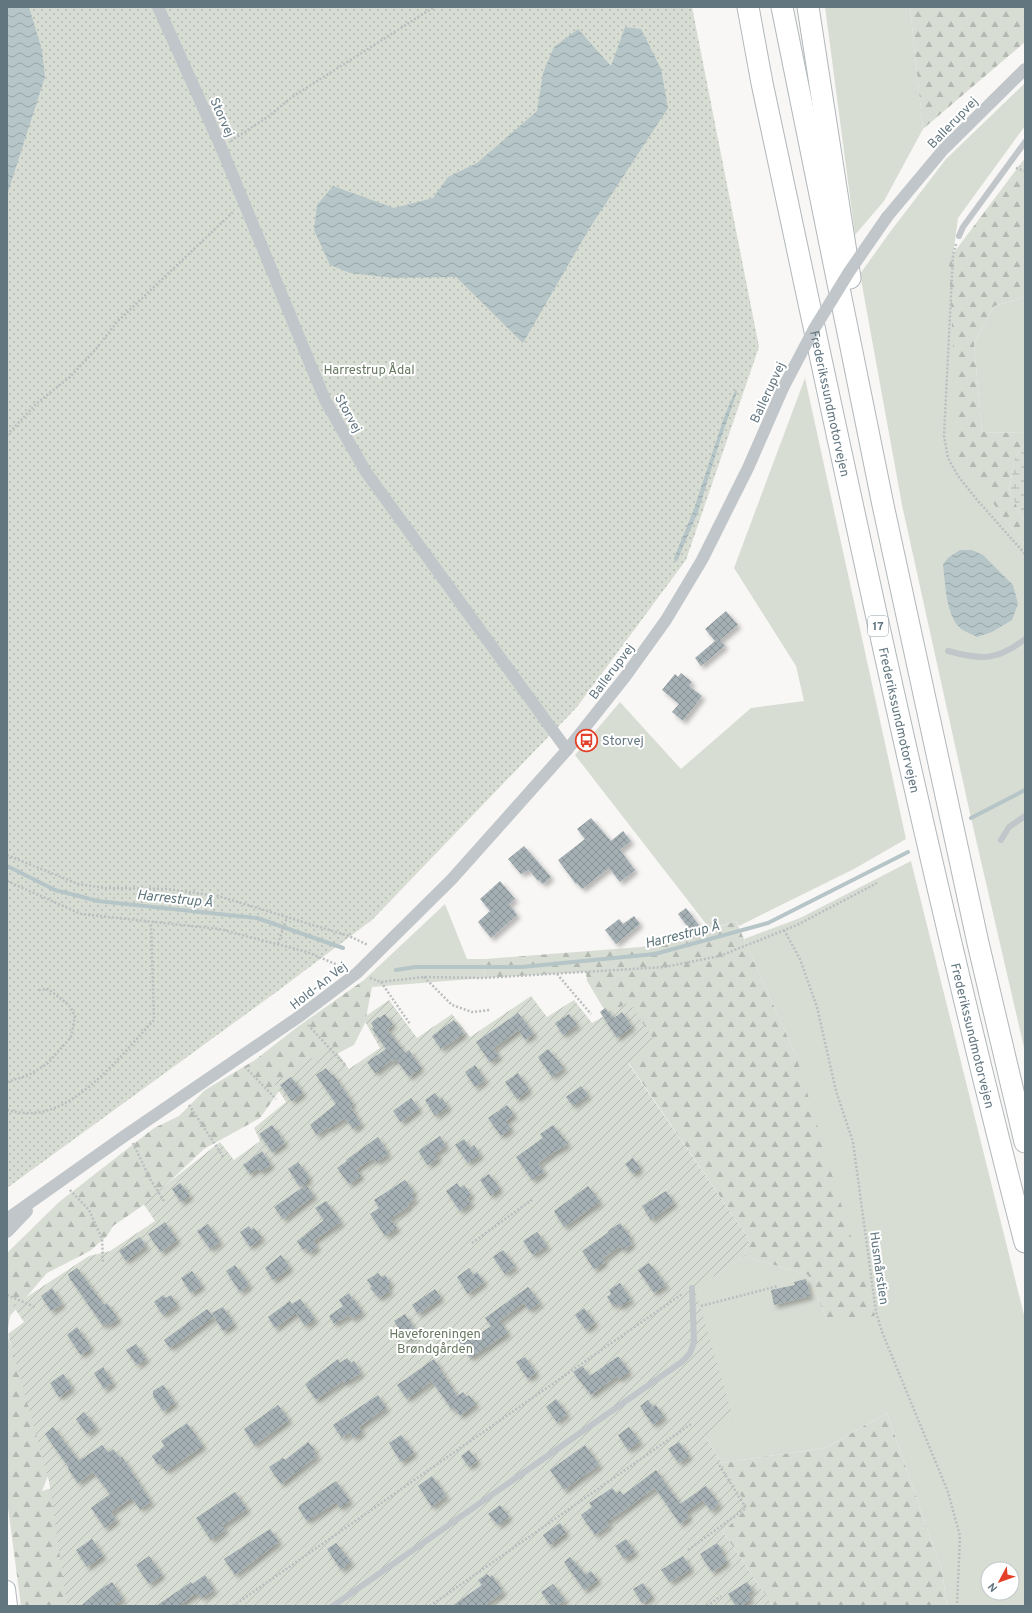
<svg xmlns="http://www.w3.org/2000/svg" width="1032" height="1613" font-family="Overpass,sans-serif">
<defs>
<pattern id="forest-firs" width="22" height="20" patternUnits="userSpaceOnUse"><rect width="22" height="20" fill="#d8ddd4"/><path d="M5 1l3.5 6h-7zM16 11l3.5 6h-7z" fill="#b3b8b1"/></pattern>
<pattern id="wetland-marsh" width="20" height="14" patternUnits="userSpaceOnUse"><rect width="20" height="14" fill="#d8ddd4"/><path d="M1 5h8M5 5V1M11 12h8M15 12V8" fill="none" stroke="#b3b8b1"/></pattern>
<pattern id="park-dots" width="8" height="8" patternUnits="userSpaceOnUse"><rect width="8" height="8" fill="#d8ddd4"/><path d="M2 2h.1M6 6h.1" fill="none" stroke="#b3b8b1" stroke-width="1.8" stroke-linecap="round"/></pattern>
<pattern id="garden-furrows" width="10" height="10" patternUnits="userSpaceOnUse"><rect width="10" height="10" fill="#d8ddd4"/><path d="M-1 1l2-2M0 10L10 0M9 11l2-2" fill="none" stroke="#b3b8b1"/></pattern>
<pattern id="water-waves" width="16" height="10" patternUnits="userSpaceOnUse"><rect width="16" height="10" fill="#b6c5c7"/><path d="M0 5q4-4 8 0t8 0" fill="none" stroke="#97a5a7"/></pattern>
<pattern id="building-cross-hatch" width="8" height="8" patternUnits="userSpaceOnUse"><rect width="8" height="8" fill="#a5b0b4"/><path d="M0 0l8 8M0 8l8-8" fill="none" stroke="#8a9498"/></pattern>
<filter id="shadow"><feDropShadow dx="3.5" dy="3.5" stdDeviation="2" flood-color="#0004"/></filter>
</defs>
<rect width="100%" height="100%" fill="#f8f7f5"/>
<!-- grass -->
<g fill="#d8ddd4" fill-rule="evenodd">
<path d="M825 7H910L923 129 884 201 855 235Z"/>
<path d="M1025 83V126L958 218 953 255 959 456 1025 546V1052L971 818 902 505 860 274 890 232 946 159Z"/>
<path d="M1025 297V433L982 432 974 344 994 306Z"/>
<path d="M805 378 906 839 854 869 739 926 736 921 710 929 575 755 620 702 681 769 751 708 804 701 796 666 734 568Z"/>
<path d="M911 861 1025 1319V1606H947L942 1571 887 1413 825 1448 721 1463 705 1436 695 1288 744 1256 808 1275 827 1320 796 1056 744 939 800 918ZM988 1569H1012V1593H988Z"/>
<path d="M445 904 467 959H485L484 978 372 987 364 980Z"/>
</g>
<!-- forest -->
<g fill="url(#forest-firs)">
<path d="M910 7H1025V42L923 129Z"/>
<path d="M1025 158V297L994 306 974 344 982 432 1025 433V443L1015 458 1009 490 1025 523V546L958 456 949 259Z"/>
<path d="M736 921 796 1056 875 1316 827 1320 808 1275 744 1256 749 1239 628 1062 607 1014 587 981 586 972 484 978 485 959 654 946 689 937Z"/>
<path d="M364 980 372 987 365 1023 354 1045 300 1073 282 1087 260 1118 204 1149 148 1202 113 1226 107 1236 90 1251 47 1273 10 1316 7 1334 31 1401 50 1471 42 1491 69 1483 76 1606H21L7 1500V1253L59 1202 154 1128 179 1116 205 1090 255 1060 296 1028Z"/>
<path d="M887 1413 942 1571 947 1606H773L723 1532 746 1508 721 1463 825 1448Z"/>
</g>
<!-- wetland -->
<path fill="url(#wetland-marsh)" d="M1025 443V523L1009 490 1015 458Z"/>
<!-- park -->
<path fill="url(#park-dots)" d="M7 7H692L759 347 686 560 577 707 372 920 275 993 7 1188Z"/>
<!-- garden -->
<path fill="url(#garden-furrows)" d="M531 996 547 1017 574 1000 592 1023 629 1002 656 1043 628 1063 749 1239 744 1256 695 1289 733 1417 705 1436 748 1507 723 1532 773 1606H67L49 1481 8 1334 24 1322 13 1306 89 1256 110 1251 155 1221 143 1203 220 1142 234 1160 260 1141 254 1128 286 1102 274 1083 332 1045 349 1069 380 1048 363 1018 389 1000 417 1038 452 1014 470 1037Z"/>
<!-- water -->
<g fill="url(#water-waves)">
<path d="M7 7H29L42 50 45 77 7 195Z"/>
<path d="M625 27 641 29 661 69 668 108 589 229 523 343 456 277 394 278 350 273 330 265 314 230 317 205 333 186 394 208 433 198 448 177 477 163 537 111 543 73 554 47 578 29 611 66Z"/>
<path d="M736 389 737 392 720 441 698 512 677 561 675 562 674 558 694 509 724 417Z"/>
<path d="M960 550H972L983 555 1013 585 1018 604 1012 620 992 632 977 637C972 634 962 631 958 626 946 612 945 582 943 564L949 557Z"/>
</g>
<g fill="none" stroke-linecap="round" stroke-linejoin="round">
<!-- stream -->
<g stroke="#b6c5c7" stroke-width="4">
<path d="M971 818 1025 790"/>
<path d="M7 866 55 890 98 901 257 918 343 948"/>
<path d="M396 970 415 967H522L655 954 768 923 908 852"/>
</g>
</g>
<!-- building -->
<g fill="url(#building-cross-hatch)" filter="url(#shadow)">
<path d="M726 611 738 625 720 640 725 646 701 666 695 658 715 641 705 629Z"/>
<path d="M681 673 692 682 689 686 702 696 683 721 672 712 679 704 662 690 675 674 678 677Z"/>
<path d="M591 818 611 841 623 831 631 841 620 850 635 870 620 882 609 868 582 889 577 883 576 884 558 860 585 839 577 829Z"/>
<path d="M524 846 551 877 543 884 539 880 538 881 529 870 521 874 508 859Z"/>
<path d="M500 881 515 899 509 904 517 915 491 938 478 922 490 911 480 899Z"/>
<path d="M686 908 701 928 693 934 678 914Z"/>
<path d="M634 916 640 924 616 944 605 930 619 919 623 924Z"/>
<path d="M605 1008 614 1018 622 1012 632 1027 617 1038 600 1012Z"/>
<path d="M518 1013 534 1034 525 1040 519 1030 493 1048 499 1056 490 1062 476 1042Z"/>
<path d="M385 1014 393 1025 387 1029 405 1053 409 1050 421 1068 409 1077 396 1059 393 1062 392 1060 375 1073 367 1062 386 1049 372 1029 374 1028 371 1023 378 1017 379 1018Z"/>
<path d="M569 1014 577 1025 563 1035 555 1023Z"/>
<path d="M454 1020 464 1034 441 1049 432 1036Z"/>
<path d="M548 1049 564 1068 552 1077 538 1057Z"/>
<path d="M475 1065 485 1080 475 1087 465 1072Z"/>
<path d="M326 1068 332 1076 333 1074 353 1104 350 1106 361 1124 353 1129 345 1118 329 1129 328 1127 317 1135 310 1125 336 1104 316 1075Z"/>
<path d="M518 1073 529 1090 517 1099 505 1082Z"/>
<path d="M291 1077 303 1093 292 1101 280 1085Z"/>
<path d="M581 1086 588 1095 573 1106 566 1097Z"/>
<path d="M435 1093 440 1100 442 1098 448 1107 435 1116 425 1100Z"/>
<path d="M411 1098 419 1109 401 1122 393 1111Z"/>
<path d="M507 1105 514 1115 506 1121 511 1129 501 1136 488 1118Z"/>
<path d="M272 1125 285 1143 272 1152 259 1134Z"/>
<path d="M553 1125 568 1144 557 1151V1150L538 1163 544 1172 532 1180 516 1157 543 1138 540 1134Z"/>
<path d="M440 1136 446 1146 435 1154 438 1158 428 1165 418 1151Z"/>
<path d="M378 1137 388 1154 377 1162 374 1158 356 1169 361 1176 349 1184 337 1168 347 1161 346 1160Z"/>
<path d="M464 1139 470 1148 474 1145 480 1155 468 1163 455 1145Z"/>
<path d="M262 1151 271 1165 260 1172 258 1168 250 1174 243 1165Z"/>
<path d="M633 1158 639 1166V1170L633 1174 625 1164Z"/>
<path d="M298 1162 309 1177 307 1178 309 1180 300 1187 288 1169Z"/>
<path d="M489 1174 500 1189 491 1196 480 1180Z"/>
<path d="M405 1180 414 1192 411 1195 415 1199 408 1204 409 1206 390 1219 397 1228 385 1236 370 1214 379 1208 374 1200Z"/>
<path d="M180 1183 190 1196 181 1202 172 1189Z"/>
<path d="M457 1183 460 1188 464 1185 471 1195 467 1198 471 1203 460 1211 446 1191Z"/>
<path d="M306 1185 314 1196 283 1219 274 1207Z"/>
<path d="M588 1186 600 1202 564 1227 554 1211Z"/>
<path d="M666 1191 674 1203 651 1220 642 1206Z"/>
<path d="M326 1201 341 1222 313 1241 317 1247 309 1253 305 1248 303 1250 297 1241 324 1220 315 1208Z"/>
<path d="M165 1222 177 1240 161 1252 148 1234Z"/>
<path d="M620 1223 631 1238 629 1239 632 1244 623 1250 620 1246 602 1259 605 1262 594 1269 582 1251 609 1232 608 1231Z"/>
<path d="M208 1224 220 1242 210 1249 197 1231Z"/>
<path d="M249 1226 251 1230 254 1228 262 1238 250 1247 240 1232Z"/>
<path d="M537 1232 547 1246 533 1255 523 1241Z"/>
<path d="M140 1237 146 1246 126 1261 119 1251Z"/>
<path d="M503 1250 515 1267 505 1274 493 1257Z"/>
<path d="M281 1255 290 1268 273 1280 265 1268Z"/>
<path d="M649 1263 666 1285 654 1293 638 1270Z"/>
<path d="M235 1265 249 1285 240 1292 226 1271Z"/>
<path d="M77 1268 104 1305 107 1303 118 1319 109 1325 108 1323 103 1326 69 1277 68 1274Z"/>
<path d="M469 1268 473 1275 477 1272 484 1282 468 1294 457 1277Z"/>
<path d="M192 1271 202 1286 191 1293 181 1278Z"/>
<path d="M378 1273 381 1277 385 1275 391 1284 387 1286 390 1291 379 1298 370 1288 372 1287 367 1280Z"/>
<path d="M806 1279 810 1296 774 1305 771 1290 795 1285 794 1282Z"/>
<path d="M620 1283 631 1300 620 1307 617 1303 613 1306 607 1297 611 1294 609 1290Z"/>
<path d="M528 1287 540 1303 529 1310 524 1303 499 1321 508 1333 470 1358 456 1337 466 1330 472 1339 491 1326 485 1318Z"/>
<path d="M52 1288 62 1304 51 1311 41 1296Z"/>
<path d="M435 1289 441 1298 418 1314 412 1305Z"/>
<path d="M349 1293 353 1300 354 1299 362 1312 352 1319 349 1315 334 1324 329 1316 343 1306 339 1300Z"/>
<path d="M163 1295 166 1298 171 1295 177 1305 163 1315 154 1302Z"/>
<path d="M300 1299 315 1319 305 1326 296 1313 275 1328 268 1317 290 1301 292 1304Z"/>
<path d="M223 1307 234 1324 223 1331 212 1313Z"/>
<path d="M584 1308 595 1323 586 1330 575 1315Z"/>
<path d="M207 1309 214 1317 170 1348 164 1340Z"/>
<path d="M405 1314 417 1333 407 1340 394 1321Z"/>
<path d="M77 1327 91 1348 81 1355 67 1335Z"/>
<path d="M136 1344 146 1359 137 1365 126 1350Z"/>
<path d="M525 1357 536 1373 528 1379 516 1362Z"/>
<path d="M617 1357H619L629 1372 619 1379 617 1376 591 1395 573 1372 582 1366 590 1376Z"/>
<path d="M347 1358 351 1363 354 1361 361 1373 345 1383 343 1381 316 1400 305 1384 338 1359 340 1363Z"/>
<path d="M434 1359 457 1396 463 1392 467 1397 469 1395 476 1404 460 1416 455 1408 452 1410 432 1381 407 1399 397 1385Z"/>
<path d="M103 1367 113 1383 104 1389 94 1373Z"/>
<path d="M63 1374 72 1388 59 1397 50 1383Z"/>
<path d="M163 1385 175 1403 163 1411 153 1396V1391Z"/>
<path d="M378 1395 386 1408 359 1427 362 1432 353 1438 350 1432 342 1438 333 1425Z"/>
<path d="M556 1399 567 1414 557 1422 546 1407Z"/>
<path d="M648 1400 653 1407 656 1405 664 1417 653 1425 640 1406Z"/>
<path d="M278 1405 289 1420 254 1445 244 1429Z"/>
<path d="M84 1412 96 1427 87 1434 76 1419Z"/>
<path d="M187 1423 203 1446 166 1471 160 1463 158 1465 152 1456 165 1446 161 1441Z"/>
<path d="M53 1427 79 1461 102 1445 108 1453 113 1449 120 1458 122 1457 151 1502 140 1509 132 1498 111 1512 116 1520 105 1528 91 1508 110 1494 93 1472 78 1483 68 1469 69 1468 45 1434Z"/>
<path d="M629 1427 640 1442 628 1450 618 1435Z"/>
<path d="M401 1435 414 1453 401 1462 389 1443Z"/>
<path d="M308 1442 315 1450 313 1451 317 1456 281 1484 269 1467 283 1458 285 1460Z"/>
<path d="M679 1442 689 1456 679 1463 668 1449Z"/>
<path d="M585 1445 599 1465 564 1490 550 1470Z"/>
<path d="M469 1450 477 1461 469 1467 461 1456Z"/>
<path d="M656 1470 680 1504 706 1486 719 1504 711 1511 703 1500 686 1512 689 1517 680 1524 655 1488 607 1522 609 1525 595 1535 581 1515 592 1507 589 1503 612 1488 617 1494 620 1491 623 1495Z"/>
<path d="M432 1476 446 1496 432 1507 418 1486Z"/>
<path d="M336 1481 350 1501 340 1508 336 1502 307 1521 298 1508 300 1505Z"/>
<path d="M235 1492 247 1509 222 1526 225 1530 211 1540 196 1518Z"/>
<path d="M500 1505 509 1517 498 1525 488 1514Z"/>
<path d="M560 1523 566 1533 550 1545 543 1535Z"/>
<path d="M270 1529 279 1542 235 1575 224 1559Z"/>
<path d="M92 1539 103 1556 87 1567 76 1550Z"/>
<path d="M626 1539 635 1552 624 1559 615 1546Z"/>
<path d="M336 1543 351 1562 341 1570 327 1549Z"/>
<path d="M717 1543 723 1551 721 1553 727 1562 712 1572 700 1554Z"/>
<path d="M149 1556 162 1575 149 1584 136 1565Z"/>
<path d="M683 1556 691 1569 670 1582 661 1570Z"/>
<path d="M570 1557 586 1575 591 1571 598 1580 584 1590 564 1562Z"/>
<path d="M487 1574 490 1577 492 1575 503 1592 484 1606H452L482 1585 478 1580Z"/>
<path d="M205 1575 214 1590 202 1598 197 1593 178 1606H156L191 1582 192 1584Z"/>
<path d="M112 1582 123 1599 112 1606H81L99 1590Z"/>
<path d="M747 1582 753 1590 747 1594 751 1599 741 1606H736L728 1594Z"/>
<path d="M643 1583 652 1597 642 1603 633 1589Z"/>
<path d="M553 1584 565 1600 556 1606H551L541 1592Z"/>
</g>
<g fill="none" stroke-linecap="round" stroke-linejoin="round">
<defs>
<path id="secondary" d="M7 1589 9 1606"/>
<g id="highway">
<path id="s1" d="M748 7 762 83C845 471 925 858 1025 1242"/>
<path d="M782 7 883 505 978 943 1025 1142"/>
<path d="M808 7 850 278"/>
</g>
</defs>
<!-- secondary casing -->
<use href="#secondary" stroke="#b0b8bc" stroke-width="18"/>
<!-- highway casing -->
<use href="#highway" stroke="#b1b7ba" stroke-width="23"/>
<!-- path -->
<g stroke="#babec0" stroke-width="2.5" stroke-dasharray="2 2" stroke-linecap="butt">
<path d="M231 141 269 116 292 97 434 7"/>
<path d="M1016 168 1025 171"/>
<path d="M956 244 953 255 944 436 948 458 958 476 978 501 1025 554"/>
<path d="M7 435 37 403 70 377 96 349 117 322 234 211"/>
<path d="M7 855 78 884 105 888 167 889 218 896 349 936 368 945"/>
<path d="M7 881 81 914 219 929 307 952 345 968"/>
<path d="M784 930 800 959 817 1007 836 1091 853 1142 876 1312 882 1332 948 1492 960 1536 957 1606"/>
<path d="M278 944 287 917"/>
<path d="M557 974 591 1014"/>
<path d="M424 977 452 1005 472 1012 490 1010"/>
<path d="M370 978 381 982 424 977 484 978 665 967 720 956 797 925 877 883"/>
<path d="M381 982 410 1024"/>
<path d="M308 1025 346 1066"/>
<path d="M245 1067 276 1099"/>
<path d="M7 1082 29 1075 47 1064 71 1037 75 1016 69 1005 48 989 39 990"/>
<path d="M189 1105 224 1158"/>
<path d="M7 1110C18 1113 29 1114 41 1112 84 1104 125 1051 154 1020L151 923"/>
<path d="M133 1143 150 1179 164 1201"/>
<path d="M70 1190 89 1210 102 1239 103 1262"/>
<path d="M472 1243 533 1199"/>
<path d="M7 1295 35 1307"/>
<path d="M701 1306 778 1286"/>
<path d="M688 1550 746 1508 718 1463"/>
<path d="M233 1606 682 1294"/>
<path d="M430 1606 691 1424"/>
<path d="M707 1606 721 1596"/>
</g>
<!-- lane -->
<g stroke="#c0c6c9" stroke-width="6">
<path d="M959 236 963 227 1025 142"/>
<path d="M948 651C981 660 997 661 1025 639"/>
<path d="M1001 840 1009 827 1025 816"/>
<path d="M333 1606 683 1361 690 1353 694 1342 692 1288"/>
</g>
<!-- street -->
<g stroke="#c0c6c9" stroke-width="12">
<path d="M158 7 221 147 325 400 366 472 567 750"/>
<path d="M887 217 943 150 1025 69"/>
<path d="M7 1219 123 1137 300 1016 357 973 452 879 567 750 625 677 666 620 702 560 748 468 783 388"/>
<path d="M7 1232 27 1211"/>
</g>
<!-- secondary -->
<use href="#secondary" stroke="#fff" stroke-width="16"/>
<!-- highway -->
<use href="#highway" stroke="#fff" stroke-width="21"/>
<!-- street-bridge -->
<path stroke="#c0c6c9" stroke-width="12" d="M783 388 814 329 849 272 887 217"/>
</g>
<!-- icons -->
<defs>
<symbol id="bus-ring" viewBox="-11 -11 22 22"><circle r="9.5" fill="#fff" stroke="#e43f28" stroke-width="1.5"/><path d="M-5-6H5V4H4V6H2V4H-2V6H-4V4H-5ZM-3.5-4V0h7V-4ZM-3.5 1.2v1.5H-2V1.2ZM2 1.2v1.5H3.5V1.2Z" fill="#e43f28"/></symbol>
</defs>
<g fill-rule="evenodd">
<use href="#bus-ring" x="574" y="728" width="25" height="25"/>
</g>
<g text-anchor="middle" stroke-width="4" stroke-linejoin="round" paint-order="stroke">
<!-- shield labels -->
<rect fill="#fff" stroke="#919fa6" stroke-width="1" x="868" y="616" width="20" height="20" rx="3"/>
<g font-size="12" font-weight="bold" fill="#627680">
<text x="878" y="630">17</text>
</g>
<!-- street labels -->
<g font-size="13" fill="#627680" stroke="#fff">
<text transform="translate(223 117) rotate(66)" y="5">Storvej</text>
<text transform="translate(952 122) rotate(-46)" y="5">Ballerupvej</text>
<text transform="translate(767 392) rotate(-65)" y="5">Ballerupvej</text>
<text dy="5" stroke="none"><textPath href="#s1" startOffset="405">Frederikssundmotorvejen</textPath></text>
<text transform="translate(349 413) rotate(61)" y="5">Storvej</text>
<text transform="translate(611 671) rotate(-53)" y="5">Ballerupvej</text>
<text dy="5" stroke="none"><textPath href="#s1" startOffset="729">Frederikssundmotorvejen</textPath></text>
<text transform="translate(318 985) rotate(-38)" y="5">Hold-An Vej</text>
<text dy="5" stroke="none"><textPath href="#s1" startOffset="1053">Frederikssundmotorvejen</textPath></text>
<text transform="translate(880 1268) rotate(82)" y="5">Husmårstien</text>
</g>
<!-- park labels -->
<g font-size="13" fill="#687861" stroke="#fff">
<text x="369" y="374">Harrestrup Ådal</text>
<text x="435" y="1338">Haveforeningen<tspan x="435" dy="15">Brøndgården</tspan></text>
</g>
<!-- poi labels -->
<g font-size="13" fill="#627680" stroke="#fff" text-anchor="start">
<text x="602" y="745">Storvej</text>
</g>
<!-- water labels -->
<g font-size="14" font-style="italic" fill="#5e767b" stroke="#fff">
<text transform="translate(175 898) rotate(6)" y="5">Harrestrup Å</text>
<text transform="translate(682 934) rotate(-14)" y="5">Harrestrup Å</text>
</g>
</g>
<!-- border -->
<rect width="1032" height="1613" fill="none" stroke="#627680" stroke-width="16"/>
<!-- north arrow -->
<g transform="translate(1000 1581) rotate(229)"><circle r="19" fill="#ffffff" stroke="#c0c8cc"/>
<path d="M0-3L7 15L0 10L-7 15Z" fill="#e43f28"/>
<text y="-6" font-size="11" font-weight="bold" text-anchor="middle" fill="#627680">N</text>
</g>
</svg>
